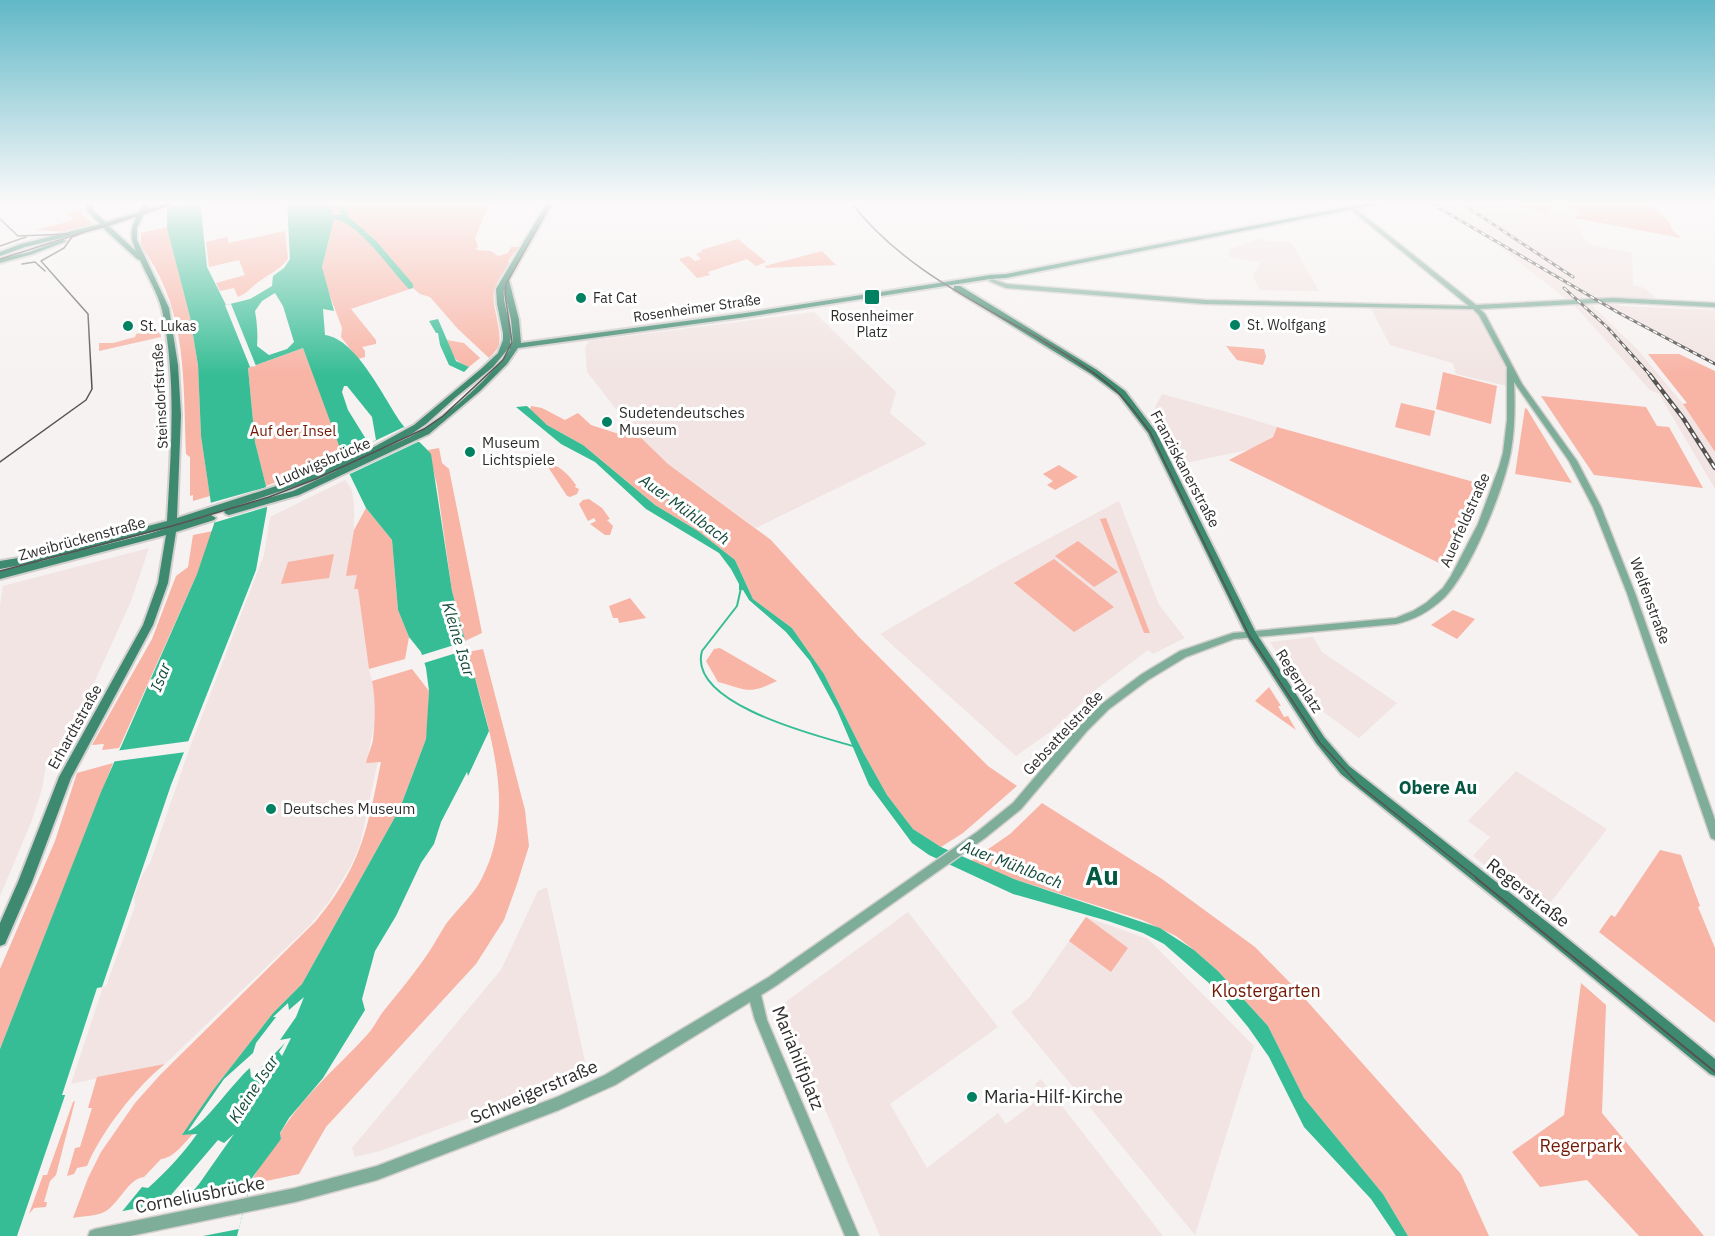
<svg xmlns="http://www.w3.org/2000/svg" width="1715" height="1236" font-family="'IBM Plex Sans',sans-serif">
<rect width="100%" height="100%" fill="#f6f2f1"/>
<!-- built -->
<g fill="#f1e4e2">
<path d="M1425 201H1490L1545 212 1557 205 1581 212 1574 218 1584 240 1592 245 1632 253 1633 285 1644 288 1656 298H1609L1621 306 1715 310V365L1580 294 1638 350 1683 404 1715 452V489L1659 394 1650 390 1575 306 1497 245Z"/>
<path d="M1261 238 1265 241 1291 242 1319 291 1260 290 1252 274 1256 271 1260 262 1229 257V251L1230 249Z"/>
<path d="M1369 305 1472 306 1480 315 1520 389 1456 374 1453 363 1390 345Z"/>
<path d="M814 312 896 392 890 413 927 444 756 528 668 464 631 428 587 372 585 347 589 341Z"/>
<path d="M1162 394 1245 417 1277 427 1273 436 1252 449 1185 463 1152 413Z"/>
<path d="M345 480 352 490 354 505V530L346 576 358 575 354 589H358L369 669 375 694V722L366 763 378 761 360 845 350 867 330 900 310 925 165 1064 66 1085 97 988 106 986 135 906 134 897 141 877 150 863 190 747 264 555 270 517Z"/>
<path d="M1119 501 1159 605 1185 638 1153 654 1148 650 1098 688 1050 732 1016 756 880 634 1003 563Z"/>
<path d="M149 548 131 601 75 725 58 757 47 760 42 789 32 820 0 896V606L3 586Z"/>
<path d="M1313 637 1322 652 1397 703 1359 738 1307 700 1270 642Z"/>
<path d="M1516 771 1607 829 1544 911 1473 856 1490 837 1468 821Z"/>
<path d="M547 887 586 1066 578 1077 380 1151 355 1157 352 1148 501 970 538 891Z"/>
<path d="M908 912 998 1027 890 1104 927 1168 998 1113 1006 1124 1043 1096 1035 1084 1041 1079 1163 1236H880L780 1006Z"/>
<path d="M1086 917 1148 939 1254 1046 1195 1235 1011 1012 1029 998Z"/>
</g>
<!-- green -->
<g fill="#f8b4a5">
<path d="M328 201H490L475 239 478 246 476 250 491 251 498 256 508 253 511 247H519L508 261 509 262C505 272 496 281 494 291 491 307 504 333 498 347 497 350 492 355 489 358L458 329 430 297 420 294 413 288 351 309 376 340V344L362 347 365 351V357L358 359 341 337 342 328 324 280 322 267 334 219Z"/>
<path d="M1490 201H1648L1669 222 1673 231 1681 238 1574 218 1581 212 1557 205 1545 212Z"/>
<path d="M82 209 83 215 94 224 70 232 36 230 74 220 67 213Z"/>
<path d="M167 227 190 317 198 365 201 436 210 496 193 501V495L190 496V457L186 454C183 379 188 309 141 246V233Z"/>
<path d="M285 231 288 259C279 271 268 274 257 283 249 289 249 292 238 297L234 288 220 291 216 283 245 275 239 260 209 267 206 242 227 237 229 243Z"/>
<path d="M738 239 766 262 756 266 747 259 708 272 710 275 697 278 679 259 689 256 695 261 701 259 696 254 702 252 701 250Z"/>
<path d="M822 251 836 265 766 268 765 266Z"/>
<path d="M160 330 161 337 99 351V343H113L135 337 136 334Z"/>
<path d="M447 340 464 343 480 358 469 367C455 362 451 355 447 340Z"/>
<path d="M1226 346 1264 349 1266 357 1263 365 1237 360Z"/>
<path d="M303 348 344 456 266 486 255 442 248 368Z"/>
<path d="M1648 354H1679L1715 371V452L1683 404 1687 403Z"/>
<path d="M1443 372 1497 386 1491 424 1436 409Z"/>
<path d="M1541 396 1646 407 1657 426 1669 427 1703 488 1594 475Z"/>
<path d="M1401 403 1435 411 1430 436 1395 427Z"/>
<path d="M531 406 542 408 565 420 578 413 591 425 619 434 631 428 668 464 771 540 858 636 988 766 1017 786 963 833 941 847 913 829 887 795 863 752 824 674 792 628 753 599 735 560 698 531 655 505 583 445 547 425 530 410Z"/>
<path d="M1525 408 1527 409 1572 483 1515 474Z"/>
<path d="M1277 427 1481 484 1462 531 1443 565 1229 460 1273 437Z"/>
<path d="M439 448 442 463 449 469 482 633 465 641 452 591 437 485 428 450Z"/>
<path d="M552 465C561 466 571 478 576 485L575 487 579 489 577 494 570 497 567 496 548 467Z"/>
<path d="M1059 465 1078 477 1055 490 1047 485 1053 481 1043 474Z"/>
<path d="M589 499 602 508 610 519 607 520 613 526 610 535H605L590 524 596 521 594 518 588 521 579 504 583 500Z"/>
<path d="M366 508 392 540 398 610 409 637 405 659 369 669 358 589H354L357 575 346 576 354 530Z"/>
<path d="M1106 518 1150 633H1144L1100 519Z"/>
<path d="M213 531 197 574 119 748 102 750 104 744 92 745 152 639 176 576 188 567 193 535Z"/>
<path d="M1078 541 1118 572 1094 587 1055 556Z"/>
<path d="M334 554 329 578 281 584 288 562Z"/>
<path d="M1054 559 1114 607 1074 632 1014 583Z"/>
<path d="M630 598 646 618 619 623 618 618H613L609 606Z"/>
<path d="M1453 610 1475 619 1457 639 1431 625Z"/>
<path d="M720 648 777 681C748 695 748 690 718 682L706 661 714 649Z"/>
<path d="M483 649 525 810 529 846 517 884 504 920 476 964 326 1127 299 1174 257 1183 258 1177 253 1178 266 1156 281 1139 280 1134C303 1095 337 1068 367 1035 373 1029 377 1020 382 1013 398 993 415 973 429 952 435 943 440 933 446 924 457 909 474 895 482 878 519 806 487 725 468 652Z"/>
<path d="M412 669 429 691 428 721 426 739 400 808 302 984 273 1013 213 1090 183 1135 193 1134C184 1143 174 1158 161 1159L144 1177C129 1178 120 1202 106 1211 98 1216 83 1216 73 1218L88 1178 101 1152 135 1103 161 1074 316 921C362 865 367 830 381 762L366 763C367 757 373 743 373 740 375 721 376 701 372 681Z"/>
<path d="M1269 687 1281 706H1278L1284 717 1288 716 1296 730 1255 701Z"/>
<path d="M113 763 0 1049V969L55 841 77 773Z"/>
<path d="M1042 803 1162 879 1255 947 1298 991 1461 1174 1489 1236H1408L1383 1194 1304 1098 1268 1026 1218 971 1194 950 1176 936 1142 920 1014 879 971 861 1010 834Z"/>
<path d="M1660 850 1681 855 1700 906 1698 907 1715 948V1023L1599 932 1611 915 1615 917Z"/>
<path d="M1086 917 1128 948 1111 972 1069 941Z"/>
<path d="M1581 983 1606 1005 1602 1113 1704 1236H1639L1587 1180 1540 1187 1512 1152 1564 1115Z"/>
<path d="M165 1064C136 1087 101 1132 87 1166L77 1168 74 1174 67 1176 75 1148 80 1147 92 1108H88L97 1077Z"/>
<path d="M75 1101 56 1175 50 1181 44 1202H47L46 1207 34 1208 29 1214 43 1175H47L73 1102Z"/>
</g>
<!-- water -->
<g fill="#37bd95" fill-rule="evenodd">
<path d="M200 201 207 267 226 305 250 299 272 286 273 276 284 268 290 259 287 201H328L333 215H342L334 201H341L350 218 376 241 413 284V288L409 289C391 271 360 223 334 219L322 267 334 311 323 309 325 335C357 339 384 399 402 424 410 435 422 443 431 454L452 591 489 731 468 776 467 772 441 822 434 844 421 863 396 916 375 951 362 999 365 1010 323 1078 289 1118 280 1133 281 1139 252 1178 237 1236H155L199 1184 234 1134 224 1143 218 1140 136 1236H102L142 1187 148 1188C167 1171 182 1155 197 1134L182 1135 213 1090 273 1013 302 984 400 808 426 739 429 691 426 668 421 652 409 637 398 610 392 540 366 508 350 475 303 348 248 368 255 442 266 486 267 509 256 570 171 785 17 1236H0V1049L101 792 197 574 214 524 201 436 198 365 190 317 167 228V202ZM275 293 283 306 294 342 287 349 269 355 257 346C258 334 257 323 255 311L262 301ZM344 386H347L372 417 376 440 369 444 348 410 342 392ZM304 997 296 1017 280 1040 291 1038 282 1056 279 1052 285 1043 251 1078 250 1068C234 1081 202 1128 188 1131L224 1079 253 1053 256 1043 276 1017H273L288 1003 289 1010Z"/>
<path d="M438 319 456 361 469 367 464 372 449 365 440 345 438 333H436L429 321Z"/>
<path d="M527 406 547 425 583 445 655 505 698 531 735 560 753 599 792 628 824 674 863 752 887 795 913 829 941 847 1014 879 1160 928 1194 950 1218 971 1268 1026 1304 1098 1383 1194 1408 1236H1396L1371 1199 1304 1127 1269 1057 1248 1027 1218 991 1164 944 1143 933 1108 921 1013 894 929 855 912 843 869 785 837 710 810 661 786 632 749 600 743 590H739V584L731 569 719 553 646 509 595 462 561 444 516 407Z"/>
</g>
<!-- pier -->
<g fill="#f6f2f1">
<path d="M231 304 256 366 250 367 225 305Z"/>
<path d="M404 427 420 441 350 474 346 470 341 457Z"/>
<path d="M267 487 270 506 213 523 210 503Z"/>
<path d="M467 641 469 649 421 664 419 656Z"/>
<path d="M190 741 186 752 110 762 115 751Z"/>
<path d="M103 987 69 1090 67 1095H62L97 988Z"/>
<path d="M249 1187 239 1229 203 1236H152L183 1199Z"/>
<path d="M169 1202 140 1236H99L118 1212Z"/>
</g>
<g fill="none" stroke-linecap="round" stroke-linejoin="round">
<!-- stream -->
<g stroke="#37bd95" stroke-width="2">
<path d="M668 501 674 496"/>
<path d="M690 519 699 511"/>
<path d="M741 588 737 606 702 651C687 704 818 736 853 746"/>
</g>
<defs>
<path id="tertiary" d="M1352 206 1476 305 1613 298 1715 303V307L1613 302 1480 309 1485 314 1522 384 1577 461 1601 507 1635 593 1715 820V840L1711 838 1710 835 1627 593 1593 507 1569 461 1514 382C1515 405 1515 428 1511 451 1504 489 1471 571 1444 598 1430 611 1414 620 1396 624L1234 639 1186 657 1148 680 1109 709 1087 731 1021 809 985 838 777 985 761 995 767 1020 859 1236H845L755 1020 750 1002 615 1085 559 1110 377 1180 295 1202 130 1236H88L90 1231 95 1229 295 1188 377 1166 557 1097 605 1075 769 977 977 832 1013 803 1079 725 1103 703 1142 674 1180 651 1233 633 1396 618 1413 611 1426 603 1443 588 1451 576 1478 524 1499 467 1503 453 1507 420V367L1479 315 1473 309 1205 304 1006 288 989 281 992 279 1007 284 1205 300 1469 306 1350 209 1349 208Z"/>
<g id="secondary">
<path d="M87 201H93V211L106 222 139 212 145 201H151L147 209 172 201H183L144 214 137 228V240L169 308 178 365 181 415 177 518 298 479 372 448 414 425 481 369 498 353 503 340V333L497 304 496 289 548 201H554L509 280 519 320 521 343 746 313 990 275 1006 274 1379 201H1394L1006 278 990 279 746 317 518 348 507 364 480 391 429 434 299 495 229 515 226 514 224 512 226 510 176 524 211 515 216 518 214 520 176 532 168 583 153 625 71 778 32 882 5 944 0 946V923L18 882 59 777 143 625 158 583 166 535 0 579V571L148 534 167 528 42 561 0 569V561L42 554 167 521C171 450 177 380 162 310 158 293 147 276 140 260L137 259 103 228 25 247 0 256V252L21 244 100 224 87 211ZM136 217C130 230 130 238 136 251L109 226ZM504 289 511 320 513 342 510 344C514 325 502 307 504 289ZM508 349H510C492 376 453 411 425 428 413 437 397 442 383 449L413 433 426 424 456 397 493 367ZM340 469 293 491 231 508 305 483Z"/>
<path d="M62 240 67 241 33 254 0 263V259L29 252Z"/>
<path d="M954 286H960L1097 370 1125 391 1156 432 1256 633 1324 737 1349 766 1552 926 1715 1059V1076L1710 1074 1542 936 1341 774 1316 743 1248 638 1148 433 1119 395 1091 374 954 290Z"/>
</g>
</defs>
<!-- tertiary casing -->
<use href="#tertiary" stroke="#d2cfce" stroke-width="3"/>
<!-- secondary casing -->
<use href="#secondary" stroke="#d2cfce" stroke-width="4"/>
<!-- tertiary -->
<use href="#tertiary" fill="#7ead9a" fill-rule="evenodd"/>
<!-- secondary -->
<use href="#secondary" fill="#3d8a70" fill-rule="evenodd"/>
<!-- tram-far1 -->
<g stroke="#555352" stroke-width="1.5">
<path d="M850 201C898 265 972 300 1040 339 1064 354 1090 368 1112 387 1127 400 1138 416 1150 432L1249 635 1320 743 1359 785 1478 879"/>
<path d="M0 219 18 236 69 234"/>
<path d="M0 246 26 237"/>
<path d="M0 259 182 201"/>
<path d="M22 264 35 262 45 271"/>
<path d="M0 462 86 400 92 389 88 314 41 261 64 248 72 237 84 232"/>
<path d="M0 571 172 526 269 497 316 479 424 429 443 416 503 360 512 342 505 294 506 284 552 201"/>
</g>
<!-- tram -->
<path stroke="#555352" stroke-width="2" d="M1476 878 1715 1072"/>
<defs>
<g id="rail-far1">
<path d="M1427 201 1619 313 1715 364"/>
<path d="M1458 201 1573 277"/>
<path d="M1564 288 1608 328 1651 376"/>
</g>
<path id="rail" d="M1650 375 1683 418 1715 468"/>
</defs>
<!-- rail-far1 casing -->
<use href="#rail-far1" stroke="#555352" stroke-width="3"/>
<!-- rail casing -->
<use href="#rail" stroke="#555352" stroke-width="4.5"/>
<!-- rail-far1 -->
<use href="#rail-far1" stroke="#fff" stroke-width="1.5" stroke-dasharray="4.5" stroke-linecap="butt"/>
<!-- rail -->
<use href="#rail" stroke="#fff" stroke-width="2" stroke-dasharray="6" stroke-linecap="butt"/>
</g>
<!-- sky -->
<linearGradient id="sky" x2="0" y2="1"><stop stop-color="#61b8c7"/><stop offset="0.54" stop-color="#fbf9f9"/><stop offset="1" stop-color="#fbf9f9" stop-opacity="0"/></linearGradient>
<rect width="1715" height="375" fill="url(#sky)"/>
<!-- markers -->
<g fill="#008161" stroke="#fff" stroke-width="2">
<rect x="864" y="289" width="16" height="16" rx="3"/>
<circle cx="581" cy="298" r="6"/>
<circle cx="1235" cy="325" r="6"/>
<circle cx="128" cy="326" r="6"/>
<circle cx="607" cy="422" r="6"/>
<circle cx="470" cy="452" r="6"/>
<circle cx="271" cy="809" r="6"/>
<circle cx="972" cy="1097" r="6"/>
</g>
<g text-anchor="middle" stroke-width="6" stroke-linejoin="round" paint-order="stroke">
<!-- far-poi labels -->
<g font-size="14" fill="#2e2d2c" stroke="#fff" text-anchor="start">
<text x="593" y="303">Fat Cat</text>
<text x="872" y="321" text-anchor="middle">Rosenheimer<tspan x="872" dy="16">Platz</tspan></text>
<text x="1247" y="330">St. Wolfgang</text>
<text x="140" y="331">St. Lukas</text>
</g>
<!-- far-street labels -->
<g font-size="14" fill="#2e2d2c" stroke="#fff">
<text transform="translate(697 308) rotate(-8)" y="5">Rosenheimer Straße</text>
<text transform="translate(160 396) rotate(-93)" y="5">Steinsdorfstraße</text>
</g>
<!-- poi labels -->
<g font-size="15" fill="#2e2d2c" stroke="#fff" text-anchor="start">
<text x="619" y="418">Sudetendeutsches<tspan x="619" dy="17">Museum</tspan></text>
<text x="482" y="448">Museum<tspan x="482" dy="17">Lichtspiele</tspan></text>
<text x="283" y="814">Deutsches Museum</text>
</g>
<!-- park labels -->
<g font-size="15" fill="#731906" stroke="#fff">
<text x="293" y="436">Auf der Insel</text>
</g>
<!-- street labels -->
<g font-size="15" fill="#2e2d2c" stroke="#fff">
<text transform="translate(323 462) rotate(-23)" y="5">Ludwigsbrücke</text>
<text transform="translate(1185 469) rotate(62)" y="5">Franziskanerstraße</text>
<text transform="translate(1465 520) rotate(-66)" y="5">Auerfeldstraße</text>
<text transform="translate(82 539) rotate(-15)" y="5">Zweibrückenstraße</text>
<text transform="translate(1650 601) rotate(70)" y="5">Welfenstraße</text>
<text transform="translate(1299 681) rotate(57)" y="5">Regerplatz</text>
<text transform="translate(75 727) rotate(-61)" y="5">Erhardtstraße</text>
<text transform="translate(1063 733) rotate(-47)" y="5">Gebsattelstraße</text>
</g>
<!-- water labels -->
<g font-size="16" font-style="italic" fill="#144a39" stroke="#fff">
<text transform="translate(685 509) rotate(36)" y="6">Auer Mühlbach</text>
<text transform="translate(459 639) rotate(73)" y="6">Kleine Isar</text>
<text transform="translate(160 677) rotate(-68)" y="6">Isar</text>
<text transform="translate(1012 864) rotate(21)" y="6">Auer Mühlbach</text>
<text transform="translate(253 1089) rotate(-57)" y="6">Kleine Isar</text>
</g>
<!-- quarter labels -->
<g font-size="18" font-weight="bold" fill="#055741" stroke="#fff">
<text x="1438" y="794">Obere Au</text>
</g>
<!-- near-street labels -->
<g font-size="18" fill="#2e2d2c" stroke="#fff">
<text transform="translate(1528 893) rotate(38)" y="6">Regerstraße</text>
<text transform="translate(798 1058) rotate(68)" y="6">Mariahilfplatz</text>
<text transform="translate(534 1092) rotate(-23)" y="6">Schweigerstraße</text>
<text transform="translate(200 1195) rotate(-11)" y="6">Corneliusbrücke</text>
</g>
<!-- near-park labels -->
<g font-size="18" fill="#731906" stroke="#fff">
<text x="1266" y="997">Klostergarten</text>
<text x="1581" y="1152">Regerpark</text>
</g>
<!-- near-poi labels -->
<g font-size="18" fill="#2e2d2c" stroke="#fff" text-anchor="start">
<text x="984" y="1103">Maria-Hilf-Kirche</text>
</g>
<!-- near-district labels -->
<g font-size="26" font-weight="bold" fill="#055741" stroke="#fff">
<text x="1102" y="885">Au</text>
</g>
</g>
</svg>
